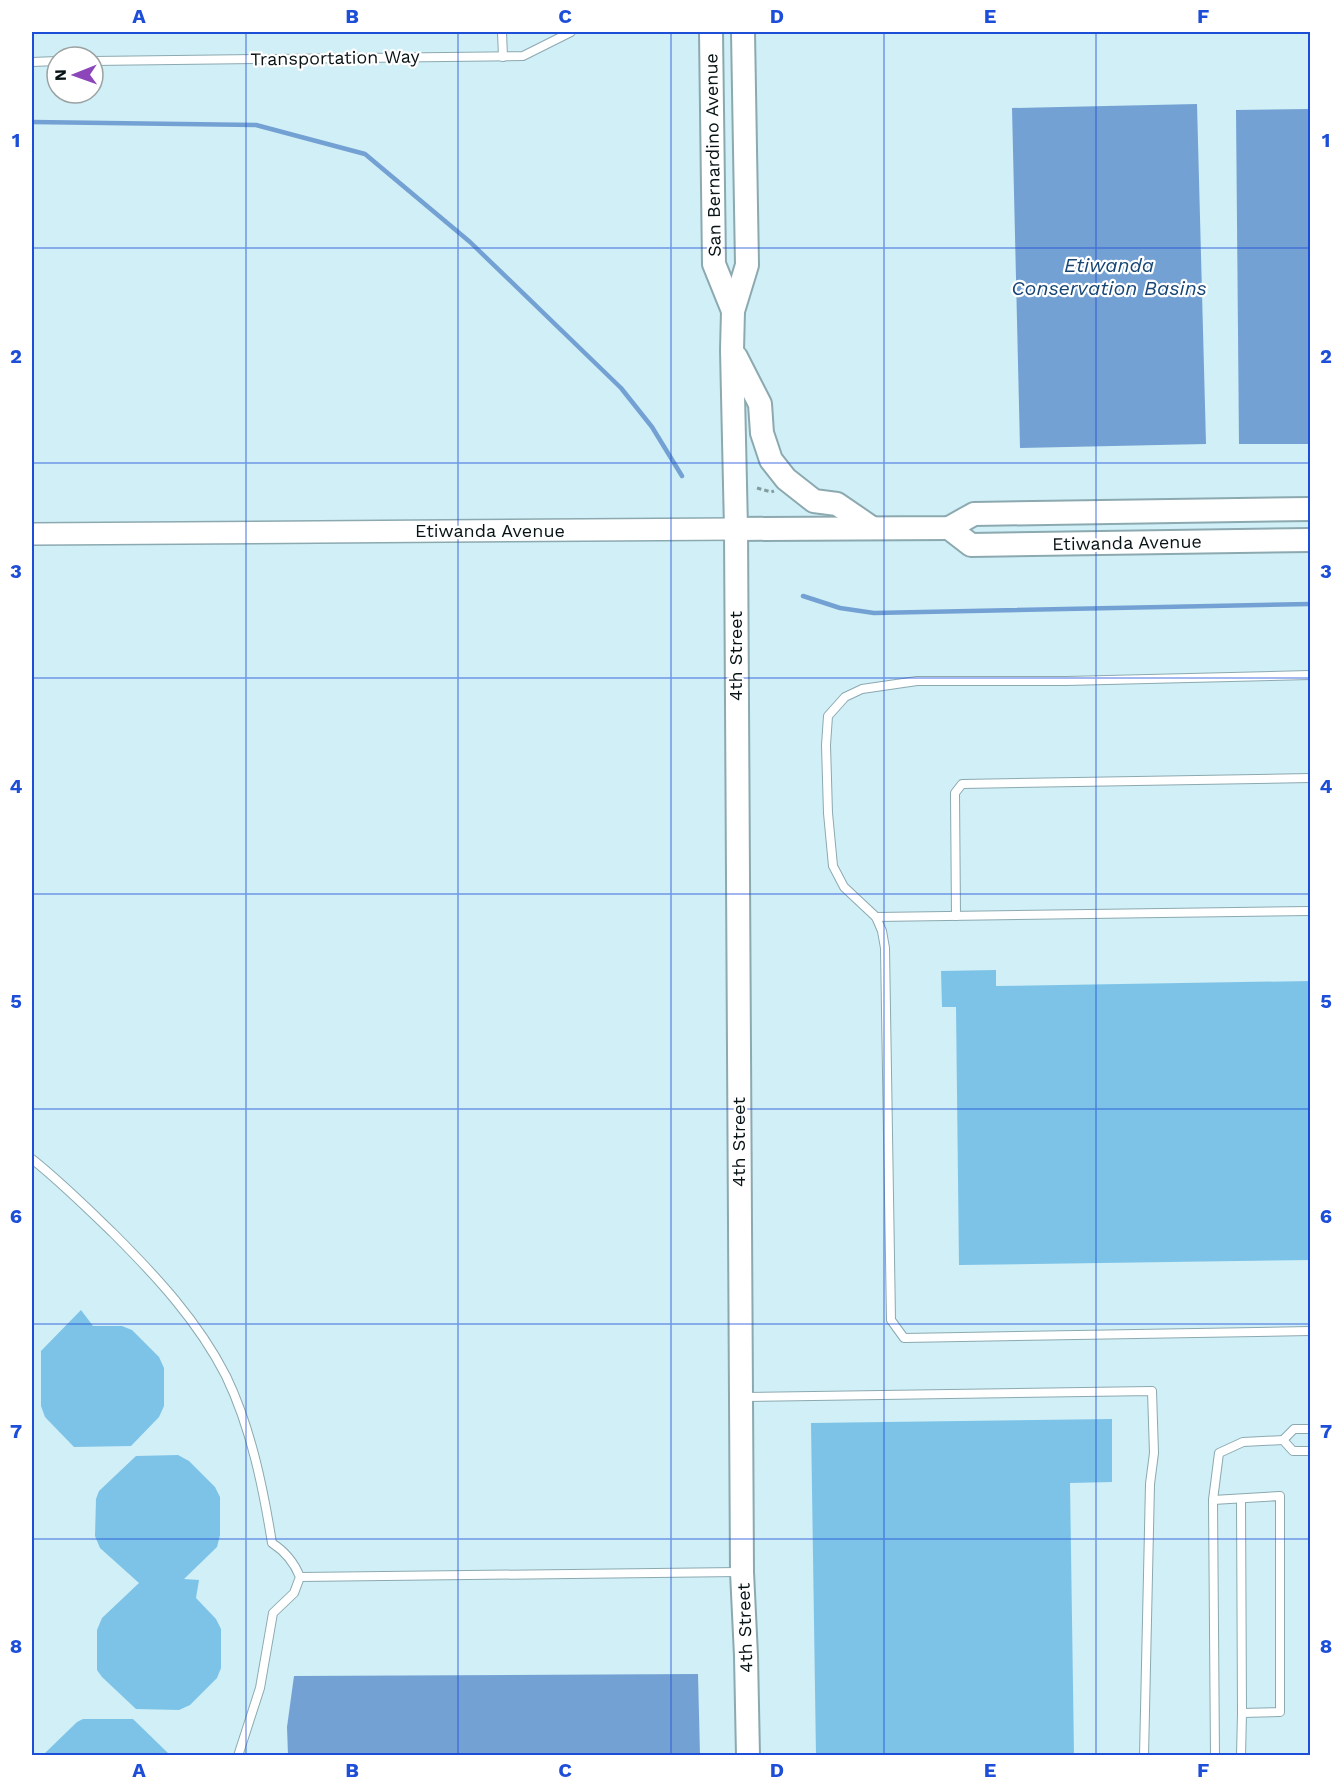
<svg xmlns="http://www.w3.org/2000/svg" width="1342" height="1787" font-family="'Work Sans',sans-serif">
<rect width="100%" height="100%" fill="#d0eff6"/>
<!-- water -->
<g fill="#74a1d3">
<path d="M1197 104 1206 444 1020 448 1012 108Z"/>
<path d="M1310 109V444H1239L1236 110Z"/>
<path d="M698 1674 700 1755H288L287 1727 294 1676Z"/>
</g>
<g fill="none" stroke-linecap="round" stroke-linejoin="round">
<!-- stream -->
<g stroke="#74a1d3" stroke-width="4.5">
<path d="M32 122 256 125 365 154 470 242 621 388 652 427 682 476"/>
<path d="M803 596 840 608 874 613 1310 604"/>
</g>
</g>
<!-- building -->
<g fill="#7dc3e8">
<path d="M996 970V986L1311 981V1260L959 1265 956 1007H942L941 971Z"/>
<path d="M81 1310 93 1326H122L132 1330 159 1357 164 1368V1406L159 1417 131 1446 74 1447 45 1417 41 1406V1351Z"/>
<path d="M1112 1419V1482L1070 1483 1074 1755H816L811 1423Z"/>
<path d="M178 1455 189 1461 215 1487 220 1497V1535L217 1547 184 1579 199 1580 196 1598 216 1619 221 1629V1668L217 1678 190 1705 179 1710 136 1709 102 1677 97 1670V1630L102 1618 139 1583 100 1548 95 1536 96 1499 99 1491 136 1456Z"/>
<path d="M83 1719H133L170 1755H43L77 1722Z"/>
</g>
<g fill="none" stroke-linecap="round" stroke-linejoin="round">
<defs>
<g id="lane">
<path d="M502 32 503 57"/>
<path d="M93 61 523 56 571 32"/>
<path d="M32 62 57 61"/>
<path d="M1310 675 1066 681H917L862 689 845 697 828 716 826 745 828 813 833 866 844 887 876 917 882 931 885 948 891 1320 904 1338 1310 1331"/>
<path d="M956 916 955 793 962 784 1310 778"/>
<path d="M876 917 1310 911"/>
<path d="M32 1159C61 1182 86 1207 113 1233 156 1276 198 1321 226 1376 251 1428 263 1487 272 1543 286 1552 294 1562 300 1577L294 1593 273 1613 260 1688 238 1756"/>
<path d="M744 1397 1152 1391 1154 1453 1150 1484 1144 1756"/>
<path d="M1283 1440 1293 1451H1310"/>
<path d="M1241 1499 1242 1713"/>
<path d="M1213 1500 1280 1496V1712L1242 1713 1241 1756"/>
<path d="M300 1577 739 1572"/>
<path d="M1215 1756 1213 1500 1219 1453 1243 1442 1283 1440 1294 1429H1310"/>
</g>
<path id="secondary" d="M32 534 736 529"/>
<g id="primary">
<path d="M711 32 714 264 733 311"/>
<path d="M743 32 747 265 733 311 732 350 736 529 742 1572 746 1656 748 1756"/>
<path d="M736 357 760 404 762 433 771 460 786 479 814 501 837 504 872 528"/>
<path d="M949 528 971 545 1310 540"/>
<path d="M736 529 949 528 974 514 1310 509"/>
</g>
</defs>
<!-- lane casing -->
<use href="#lane" stroke="#8ca9b0" stroke-width="10"/>
<!-- secondary casing -->
<use href="#secondary" stroke="#8ca9b0" stroke-width="24"/>
<!-- primary casing -->
<use href="#primary" stroke="#8ca9b0" stroke-width="26"/>
<!-- path -->
<path stroke="#849ca1" stroke-width="3" stroke-dasharray="4.5 3" stroke-linecap="butt" d="M757 488 771 492 774 491"/>
<!-- lane -->
<use href="#lane" stroke="#fff" stroke-width="8"/>
<!-- secondary -->
<use href="#secondary" stroke="#fff" stroke-width="21"/>
<!-- primary -->
<use href="#primary" stroke="#fff" stroke-width="22"/>
</g>
<!-- grid -->
<path fill="none" stroke="#1d4ed8" stroke-width="1.5" stroke-opacity="0.55" d="M246 32V1756M458 32V1756M671 32V1756M884 32V1756M1096 32V1756M32 248H1310M32 463H1310M32 678H1310M32 894H1310M32 1109H1310M32 1324H1310M32 1539H1310"/>
<g text-anchor="middle" stroke-width="4.5" stroke-linejoin="round" paint-order="stroke">
<!-- street labels -->
<g font-size="18" fill="#081316" stroke="#fff">
<text transform="translate(335 58) rotate(-1)" y="6">Transportation Way</text>
<text transform="translate(713 155) rotate(-91)" y="6">San Bernardino Avenue</text>
<text x="490" y="537">Etiwanda Avenue</text>
<text transform="translate(1127 543) rotate(-1)" y="6">Etiwanda Avenue</text>
<text transform="translate(736 656) rotate(-90)" y="6">4th Street</text>
<text transform="translate(739 1142) rotate(-90)" y="6">4th Street</text>
<text transform="translate(745 1628) rotate(-92)" y="6">4th Street</text>
</g>
<!-- water labels -->
<g font-size="20" font-style="italic" fill="#174675" stroke="#fff">
<text x="1109" y="272">Etiwanda<tspan x="1109" dy="23">Conservation Basins</tspan></text>
</g>
</g>
<!-- border -->
<rect width="1342" height="1787" fill="none" stroke="#ffffff" stroke-width="66"/>
<!-- north arrow -->
<g transform="translate(75 75) rotate(269)"><circle r="28" fill="#ffffff" stroke="#9ca1a2" stroke-width="1.5"/>
<path d="M0-4.5L10 22L0 15L-10 22Z" fill="#8c46b9"/>
<text y="-9" font-size="16" font-weight="bold" text-anchor="middle" fill="#081316">N</text>
</g>
<rect x="33" y="33" width="1276" height="1721" fill="none" stroke="#1d4ed8" stroke-width="2"/>
<g font-size="20" text-anchor="middle" font-weight="bold" fill="#1d4ed8">
<text x="139" y="23">A</text>
<text x="352" y="23">B</text>
<text x="565" y="23">C</text>
<text x="777" y="23">D</text>
<text x="990" y="23">E</text>
<text x="1203" y="23">F</text>
<text x="16" y="147">1</text>
<text x="1326" y="147">1</text>
<text x="16" y="363">2</text>
<text x="1326" y="363">2</text>
<text x="16" y="578">3</text>
<text x="1326" y="578">3</text>
<text x="16" y="793">4</text>
<text x="1326" y="793">4</text>
<text x="16" y="1008">5</text>
<text x="1326" y="1008">5</text>
<text x="16" y="1223">6</text>
<text x="1326" y="1223">6</text>
<text x="16" y="1438">7</text>
<text x="1326" y="1438">7</text>
<text x="16" y="1653">8</text>
<text x="1326" y="1653">8</text>
<text x="139" y="1777">A</text>
<text x="352" y="1777">B</text>
<text x="565" y="1777">C</text>
<text x="777" y="1777">D</text>
<text x="990" y="1777">E</text>
<text x="1203" y="1777">F</text>
</g>
</svg>
